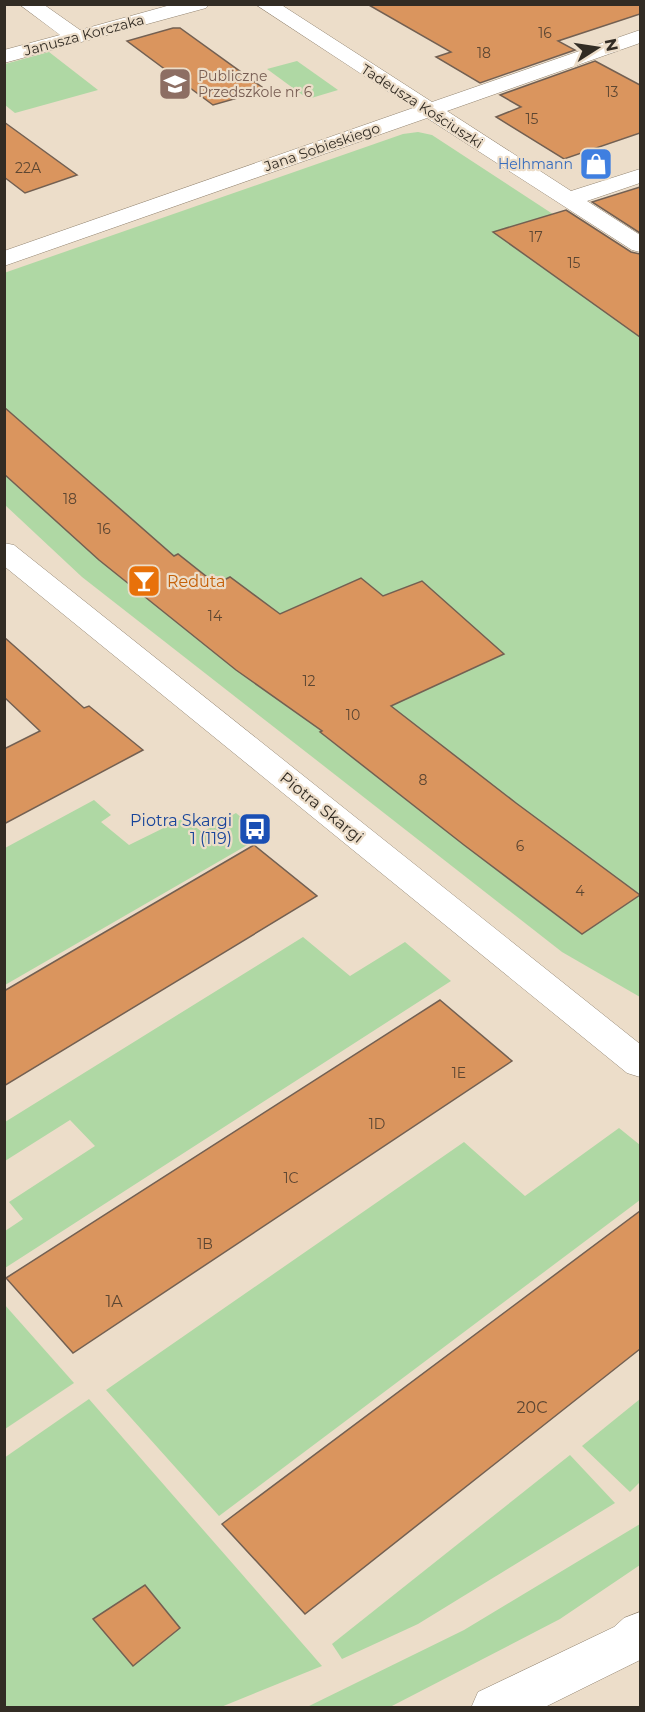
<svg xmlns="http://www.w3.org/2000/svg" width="645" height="1712" font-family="Montserrat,sans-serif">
<rect width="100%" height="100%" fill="#ecddc9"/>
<!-- green -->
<g fill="#afd8a4">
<path d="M49 52 98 90 15 113 5 105V64Z"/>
<path d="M297 61 338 90 308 99 267 69Z"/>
<path d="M418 132 432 135 640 271V997L562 952 82 577 5 505 4 273 403 134Z"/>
<path d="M94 800 111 815 101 822 129 845 184 818 202 832 236 813 263 836 5 985V848Z"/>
<path d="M303 937 350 976 405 942 451 981 5 1268V1231L23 1219 9 1202 95 1146 70 1120 5 1161V1122Z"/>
<path d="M619 1128 640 1145V1200L219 1516 106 1390 464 1142 525 1196Z"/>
<path d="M4 1304 74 1383 5 1429H4Z"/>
<path d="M89 1399 322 1666 221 1707H5L4 1458Z"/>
<path d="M640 1399V1482L630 1492 582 1446Z"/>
<path d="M570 1455 615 1503 418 1624 342 1659 332 1644Z"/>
<path d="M640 1524V1565L560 1619 390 1707H307L464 1630Z"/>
</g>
<!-- building -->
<g fill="#da955e" stroke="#736052" stroke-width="1.5">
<path d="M367 4H640V14L558 41 575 50 480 83 436 57 451 52Z"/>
<path d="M173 28H180L266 90 213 105 127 41Z"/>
<path d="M595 61 640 85V133L564 159 496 117 521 107 500 95Z"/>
<path d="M4 122 77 175 25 193 4 177Z"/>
<path d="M640 187V233L592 202Z"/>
<path d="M566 210 631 252 640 254V337L493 232Z"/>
<path d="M4 407 174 556 178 554 216 584 230 577 280 614 361 578 383 596 422 581 504 654 391 706 516 803 640 895 582 934 464 845 320 732 322 731 236 670 99 560 4 474Z"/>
<path d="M4 637 84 708 89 706 143 750 4 824V749L40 731 4 697Z"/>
<path d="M254 845 317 896 4 1086V991Z"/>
<path d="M440 1000 512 1061 73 1353 6 1278Z"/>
<path d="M640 1211V1349L305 1614 222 1524Z"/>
<path d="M145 1585 180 1628 133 1666 93 1619Z"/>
</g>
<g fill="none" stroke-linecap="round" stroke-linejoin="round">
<defs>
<g id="minor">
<path d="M19 4H43L80 30 174 4H209L206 8 4 63V50L60 35Z"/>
<path d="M255 4H280L432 102 640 30V43L447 111 571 191 640 169V183L587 201 640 235V252L632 250 427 118 4 266V251L413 108Z"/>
<path d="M4 543 14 545 640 1044V1077L627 1073 4 566Z"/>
<path d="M640 1612V1660L543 1708H471L478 1692 614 1627 624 1618Z"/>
</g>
</defs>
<!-- minor casing -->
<use href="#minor" stroke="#938572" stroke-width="1"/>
<!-- minor -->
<use href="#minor" fill="#fff" fill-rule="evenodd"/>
</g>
<!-- icons -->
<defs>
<symbol id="school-square" viewBox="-11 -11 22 22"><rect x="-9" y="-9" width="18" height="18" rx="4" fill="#8d6e63" stroke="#ecddc9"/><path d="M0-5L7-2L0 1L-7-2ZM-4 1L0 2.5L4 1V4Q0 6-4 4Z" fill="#fff"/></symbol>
<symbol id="shop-square" viewBox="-11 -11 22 22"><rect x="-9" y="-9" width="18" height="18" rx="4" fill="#3f7fe0" stroke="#ecddc9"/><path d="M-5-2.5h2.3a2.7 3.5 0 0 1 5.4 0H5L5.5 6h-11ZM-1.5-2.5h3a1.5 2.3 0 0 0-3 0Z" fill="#fff"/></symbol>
<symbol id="bar-square" viewBox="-11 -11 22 22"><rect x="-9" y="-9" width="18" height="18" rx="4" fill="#e8710a" stroke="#ecddc9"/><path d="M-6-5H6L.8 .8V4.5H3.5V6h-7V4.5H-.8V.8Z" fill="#fff"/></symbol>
<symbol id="bus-square" viewBox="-11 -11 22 22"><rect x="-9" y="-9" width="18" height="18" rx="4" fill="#1a4fb4" stroke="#ecddc9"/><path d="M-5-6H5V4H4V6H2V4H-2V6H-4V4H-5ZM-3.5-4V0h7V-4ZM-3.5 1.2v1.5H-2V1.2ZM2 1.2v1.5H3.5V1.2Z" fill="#fff"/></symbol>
</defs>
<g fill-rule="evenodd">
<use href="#school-square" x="156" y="65" width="38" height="38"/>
<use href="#shop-square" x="577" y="145" width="38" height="38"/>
<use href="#bar-square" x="125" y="562" width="38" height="38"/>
<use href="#bus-square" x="236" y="810" width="38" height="38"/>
</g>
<g text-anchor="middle" stroke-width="4.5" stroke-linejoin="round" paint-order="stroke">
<!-- number labels -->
<g font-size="14" fill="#5c4632">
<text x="545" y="38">16</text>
<text x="484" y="58">18</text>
<text x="612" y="97">13</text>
<text x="532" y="124">15</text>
<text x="28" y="173">22A</text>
<text x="536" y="242">17</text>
<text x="574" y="268">15</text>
<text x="70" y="504">18</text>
<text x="104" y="534">16</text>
<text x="215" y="621">14</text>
<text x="309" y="686">12</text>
<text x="353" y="720">10</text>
<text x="423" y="785">8</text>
<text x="520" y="851">6</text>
<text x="580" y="896">4</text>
<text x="459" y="1078">1E</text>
<text x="377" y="1129">1D</text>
<text x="291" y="1183">1C</text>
<text x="205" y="1249">1B</text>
</g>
<!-- far-street labels -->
<g font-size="14" fill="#322c24" stroke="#ecddc9">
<text transform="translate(84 35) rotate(-15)" y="5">Janusza Korczaka</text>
<text transform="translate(422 106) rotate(33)" y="5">Tadeusza Kościuszki</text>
<text transform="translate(322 147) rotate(-19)" y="5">Jana Sobieskiego</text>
</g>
<!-- far-education labels -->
<g font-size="14" fill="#785e54" stroke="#ecddc9" text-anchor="start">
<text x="198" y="81">Publiczne<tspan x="198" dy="16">Przedszkole nr 6</tspan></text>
</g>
<!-- far-shop labels -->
<g font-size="14" fill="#366cbe" stroke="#ecddc9" text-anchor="end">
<text x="573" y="169">Helhmann</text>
</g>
<!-- food labels -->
<g font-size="16" fill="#c56008" stroke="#ecddc9" text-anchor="start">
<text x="167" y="587">Reduta</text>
</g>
<!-- street labels -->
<g font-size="16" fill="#322c24" stroke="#ecddc9">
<text transform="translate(322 807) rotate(39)" y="6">Piotra Skargi</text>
</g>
<!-- transit labels -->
<g font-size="16" fill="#164399" stroke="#ecddc9" text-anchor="end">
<text x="232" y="826">Piotra Skargi<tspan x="232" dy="18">1 (119)</tspan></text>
</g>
<!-- near-number labels -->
<g font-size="16" fill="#5c4632">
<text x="114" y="1307">1A</text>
<text x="532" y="1413">20C</text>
</g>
</g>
<!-- border -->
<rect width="645" height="1712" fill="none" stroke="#322c24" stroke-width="12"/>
<!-- north arrow -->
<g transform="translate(597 48) rotate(78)" stroke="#ecddc9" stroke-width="4.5" paint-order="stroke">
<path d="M0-4.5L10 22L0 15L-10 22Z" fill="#322c24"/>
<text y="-9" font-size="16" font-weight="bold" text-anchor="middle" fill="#322c24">N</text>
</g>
</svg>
